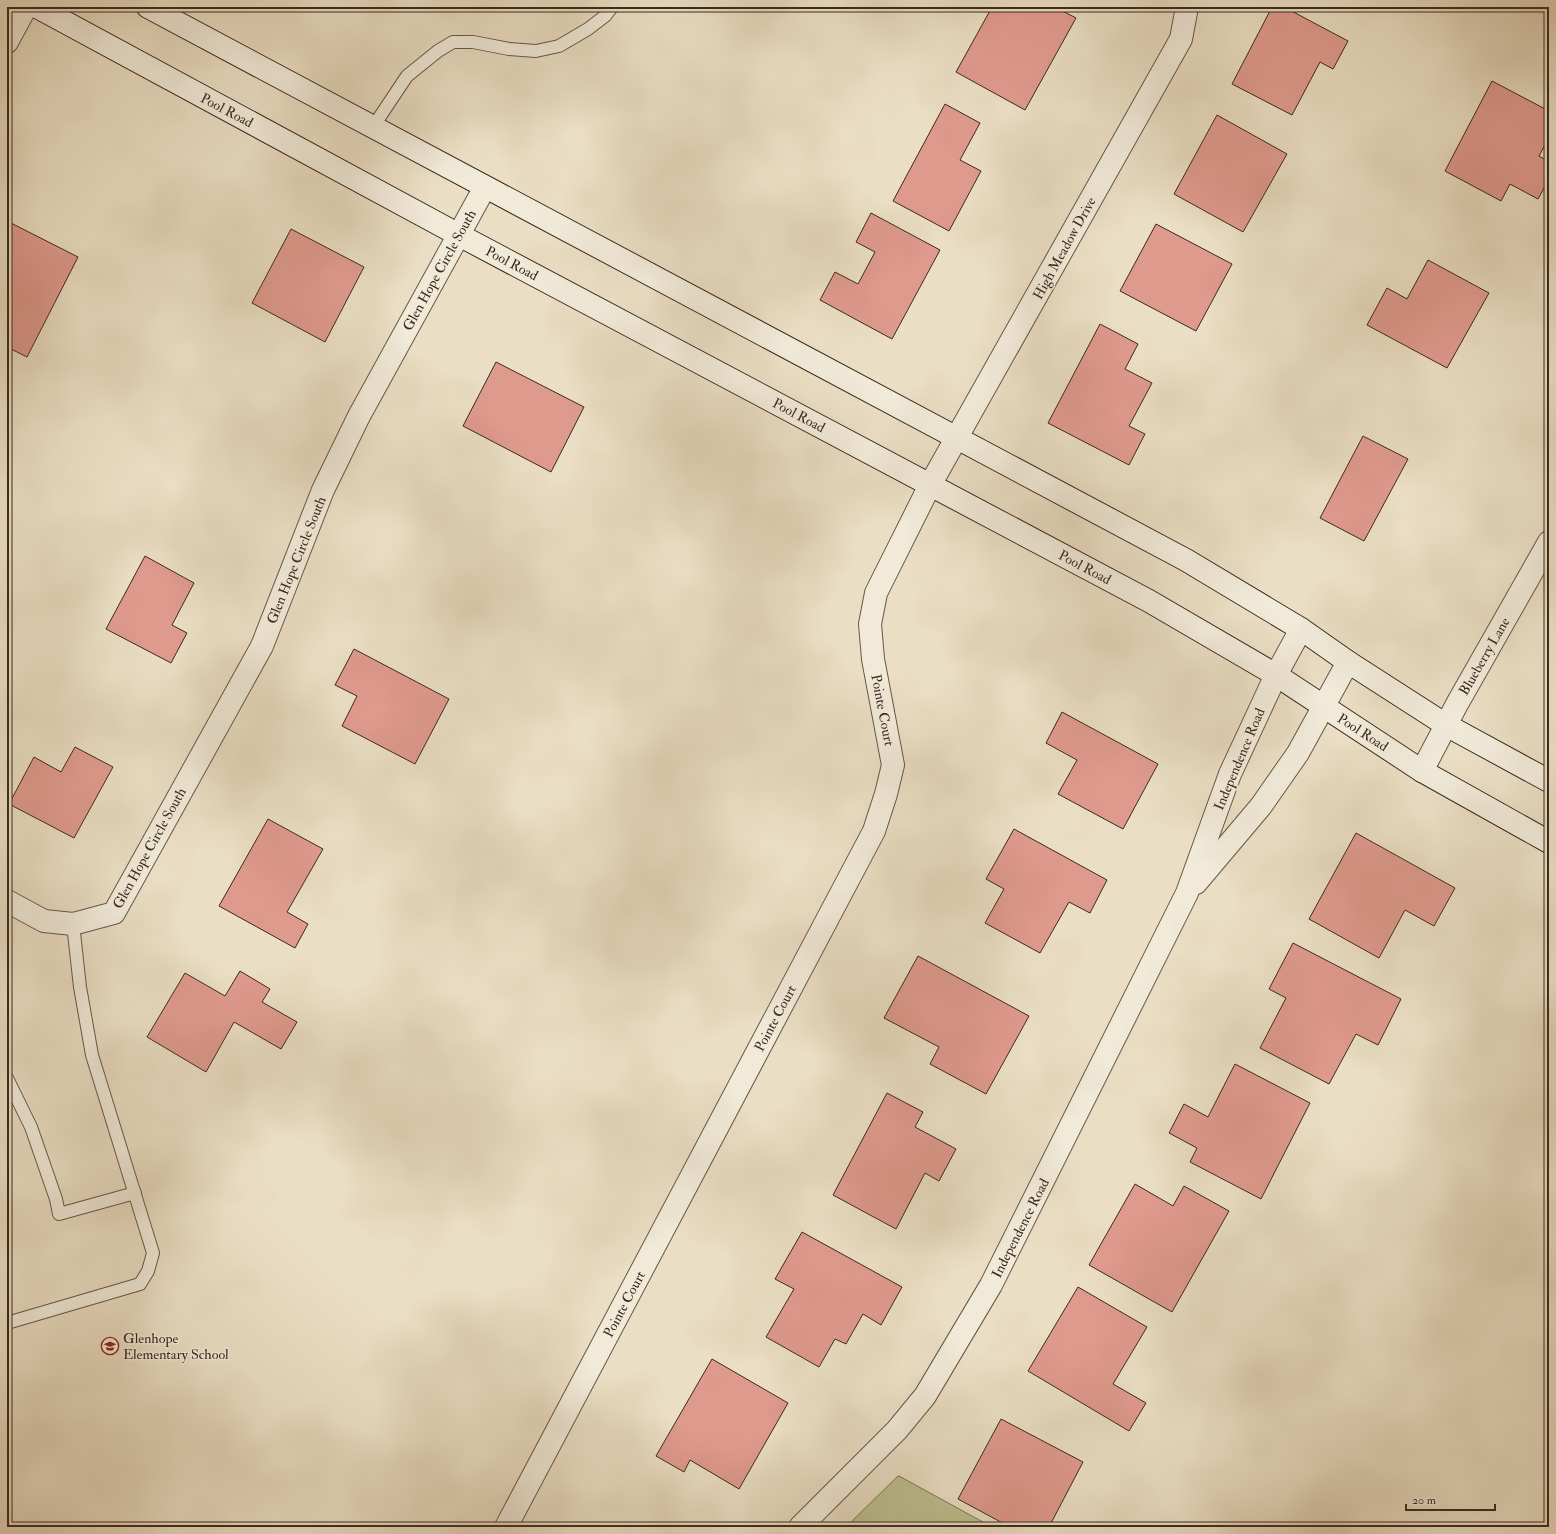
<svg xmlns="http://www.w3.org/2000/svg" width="1556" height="1534" font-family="'IM FELL Double Pica',serif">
<rect width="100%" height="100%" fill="#eadec4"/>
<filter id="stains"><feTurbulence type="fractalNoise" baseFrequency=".005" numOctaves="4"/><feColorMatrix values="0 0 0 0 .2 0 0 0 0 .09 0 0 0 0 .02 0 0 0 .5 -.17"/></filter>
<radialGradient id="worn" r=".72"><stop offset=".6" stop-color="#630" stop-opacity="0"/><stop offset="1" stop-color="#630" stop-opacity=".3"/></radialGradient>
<!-- green -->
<path fill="#bdc090" stroke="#7c7556" d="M898 1476H899L992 1527H846Z"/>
<!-- building -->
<g fill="#df9a8e" stroke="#3a2a1d">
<path d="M992 7H1055L1076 18 1025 110 956 72Z"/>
<path d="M1272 7H1284L1348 41 1333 69 1320 62 1292 115 1232 84Z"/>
<path d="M1492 81 1549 111V137L1539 156 1549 162V179L1538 199 1510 184 1501 201 1445 171Z"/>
<path d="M945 104 980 123 960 160 981 171 949 231 893 201Z"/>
<path d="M1217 115 1287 154 1243 232 1174 194Z"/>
<path d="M871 213 940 250 892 339 820 300 835 272 858 284 875 252 856 242Z"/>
<path d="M7 221 78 257 27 357 7 347Z"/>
<path d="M1156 224 1232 264 1196 331 1120 291Z"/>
<path d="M291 229 364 267 325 342 252 303Z"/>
<path d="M1428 260 1489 293 1447 368 1367 325 1387 288 1407 299Z"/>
<path d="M1100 324 1138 344 1125 369 1152 383 1129 426 1145 434 1129 465 1048 423Z"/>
<path d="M496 362 584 407 551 472 463 426Z"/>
<path d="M1363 436 1408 459 1364 541 1320 518Z"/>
<path d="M145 556 194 583 172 625 187 633 171 663 106 629Z"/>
<path d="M354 649 449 699 415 764 342 726 357 696 335 685Z"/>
<path d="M1062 712 1158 764 1123 829 1058 794 1077 760 1046 743Z"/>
<path d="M75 747 113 767 74 838 9 804 34 757 61 772Z"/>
<path d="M268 819 323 849 287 912 308 924 295 948 219 906Z"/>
<path d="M1014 829 1107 880 1090 913 1069 902 1040 953 985 923 1004 889 986 879Z"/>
<path d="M1356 833 1455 888 1434 926 1405 910 1379 958 1309 919Z"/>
<path d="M1293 943 1401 999 1378 1045 1356 1034 1329 1084 1260 1048 1286 998 1269 989Z"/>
<path d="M918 956 1029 1016 986 1094 930 1064 939 1047 884 1018Z"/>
<path d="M240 971 270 989 262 1002 297 1022 281 1049 234 1022 206 1072 147 1037 185 973 225 996Z"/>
<path d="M1235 1064 1310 1103 1261 1199 1190 1162 1197 1148 1169 1133 1184 1104 1208 1117Z"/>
<path d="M887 1093 923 1112 915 1127 956 1149 939 1181 925 1173 896 1229 833 1195Z"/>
<path d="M1135 1184 1173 1206 1184 1186 1229 1211 1172 1312 1089 1265Z"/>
<path d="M802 1232 902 1287 881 1325 863 1314 846 1344 835 1339 819 1367 766 1337 794 1289 775 1279Z"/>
<path d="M1078 1287 1147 1327 1113 1384 1146 1403 1129 1431 1028 1371Z"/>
<path d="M712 1359 788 1403 739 1489 690 1460 684 1472 656 1456Z"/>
<path d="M1001 1419 1083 1462 1049 1527H1010L958 1499Z"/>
</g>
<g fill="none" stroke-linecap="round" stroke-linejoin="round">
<defs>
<g id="service">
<path d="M373 127 407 76 438 51 453 42H473L509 49 536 51 559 46 588 29 605 16 612 7"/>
<path d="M7 1078 31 1127 56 1199 59 1214 135 1193"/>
<path d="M7 1323 140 1284 148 1271 153 1253 92 1055 80 987 73 924"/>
</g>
<g id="minor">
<path d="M7 42 26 7"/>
<path d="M1422 771 1457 704 1549 542"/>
<path d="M1196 883 1261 806 1298 753 1348 662"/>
<path d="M7 901 44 921 73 924 114 913 262 646 323 490 359 416 485 187"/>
<path d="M506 1527 874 831 886 794 893 765 873 659 870 624 876 593 930 485 1181 39 1187 7"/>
<path d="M800 1527 897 1430 925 1396 991 1285 1187 893 1230 774 1276 675 1301 629"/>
</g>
<g id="secondary">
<path d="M37 7 459 235 1149 601 1276 675 1422 771 1549 842"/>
<path d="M148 7 1186 560 1301 629 1348 662 1446 725 1549 781"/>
</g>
</defs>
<!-- service casing -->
<use href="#service" stroke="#665747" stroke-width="14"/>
<!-- minor casing -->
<use href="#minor" stroke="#665747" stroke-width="24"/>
<!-- secondary casing -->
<use href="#secondary" stroke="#3a2a1d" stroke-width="24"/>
<!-- service -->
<use href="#service" stroke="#f1ead9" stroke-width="12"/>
<!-- minor -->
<use href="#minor" stroke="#f1ead9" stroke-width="22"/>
<!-- secondary -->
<use href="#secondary" stroke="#f1ead9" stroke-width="22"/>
</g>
<!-- icons -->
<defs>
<symbol id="school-ring" viewBox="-11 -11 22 22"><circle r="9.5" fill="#f1ead9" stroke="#8f2418" stroke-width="1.5"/><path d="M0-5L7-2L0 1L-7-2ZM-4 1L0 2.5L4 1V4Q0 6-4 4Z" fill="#8f2418"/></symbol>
</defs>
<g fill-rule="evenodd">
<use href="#school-ring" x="100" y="1336" width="20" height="20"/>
</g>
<g text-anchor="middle" stroke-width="3" stroke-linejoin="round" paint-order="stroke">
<!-- street labels -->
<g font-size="14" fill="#3a2a1d" stroke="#f1ead9">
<text transform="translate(227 110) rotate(28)" y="5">Pool Road</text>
<text transform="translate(1064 248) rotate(-61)" y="5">High Meadow Drive</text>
<text transform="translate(512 263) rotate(28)" y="5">Pool Road</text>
<text transform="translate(439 270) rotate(-61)" y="5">Glen Hope Circle South</text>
<text transform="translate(799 415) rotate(28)" y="5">Pool Road</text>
<text transform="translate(296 560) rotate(-68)" y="5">Glen Hope Circle South</text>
<text transform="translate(1085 567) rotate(28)" y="5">Pool Road</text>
<text transform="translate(1484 656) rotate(-60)" y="5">Blueberry Lane</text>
<text transform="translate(883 710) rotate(79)" y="5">Pointe Court</text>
<text transform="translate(1363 732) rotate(33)" y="5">Pool Road</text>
<text transform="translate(1239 759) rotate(-67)" y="5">Independence Road</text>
<text transform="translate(149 848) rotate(-61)" y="5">Glen Hope Circle South</text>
<text transform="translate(775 1018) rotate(-62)" y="5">Pointe Court</text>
<text transform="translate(1020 1228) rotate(-63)" y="5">Independence Road</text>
<text transform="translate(624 1304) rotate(-62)" y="5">Pointe Court</text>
</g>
<!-- poi labels -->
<g font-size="14" fill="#3a2a1d" stroke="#f1ead9" text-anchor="start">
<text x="123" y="1343">Glenhope<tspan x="123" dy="16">Elementary School</tspan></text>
</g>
</g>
<!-- margin -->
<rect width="1556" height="1534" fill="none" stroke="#eadec4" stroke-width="24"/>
<rect x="8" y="8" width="1540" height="1518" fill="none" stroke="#3a2a1d" stroke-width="2"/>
<rect x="12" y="12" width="1532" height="1510" fill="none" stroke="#3a2a1d"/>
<!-- scale -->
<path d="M1406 1504v6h89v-6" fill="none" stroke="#3a2a1d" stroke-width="2"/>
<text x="1412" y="1504" font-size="12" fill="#3a2a1d" stroke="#f1ead9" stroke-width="3" paint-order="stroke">20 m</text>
<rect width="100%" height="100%" filter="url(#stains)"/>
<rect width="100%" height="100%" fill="url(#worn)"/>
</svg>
